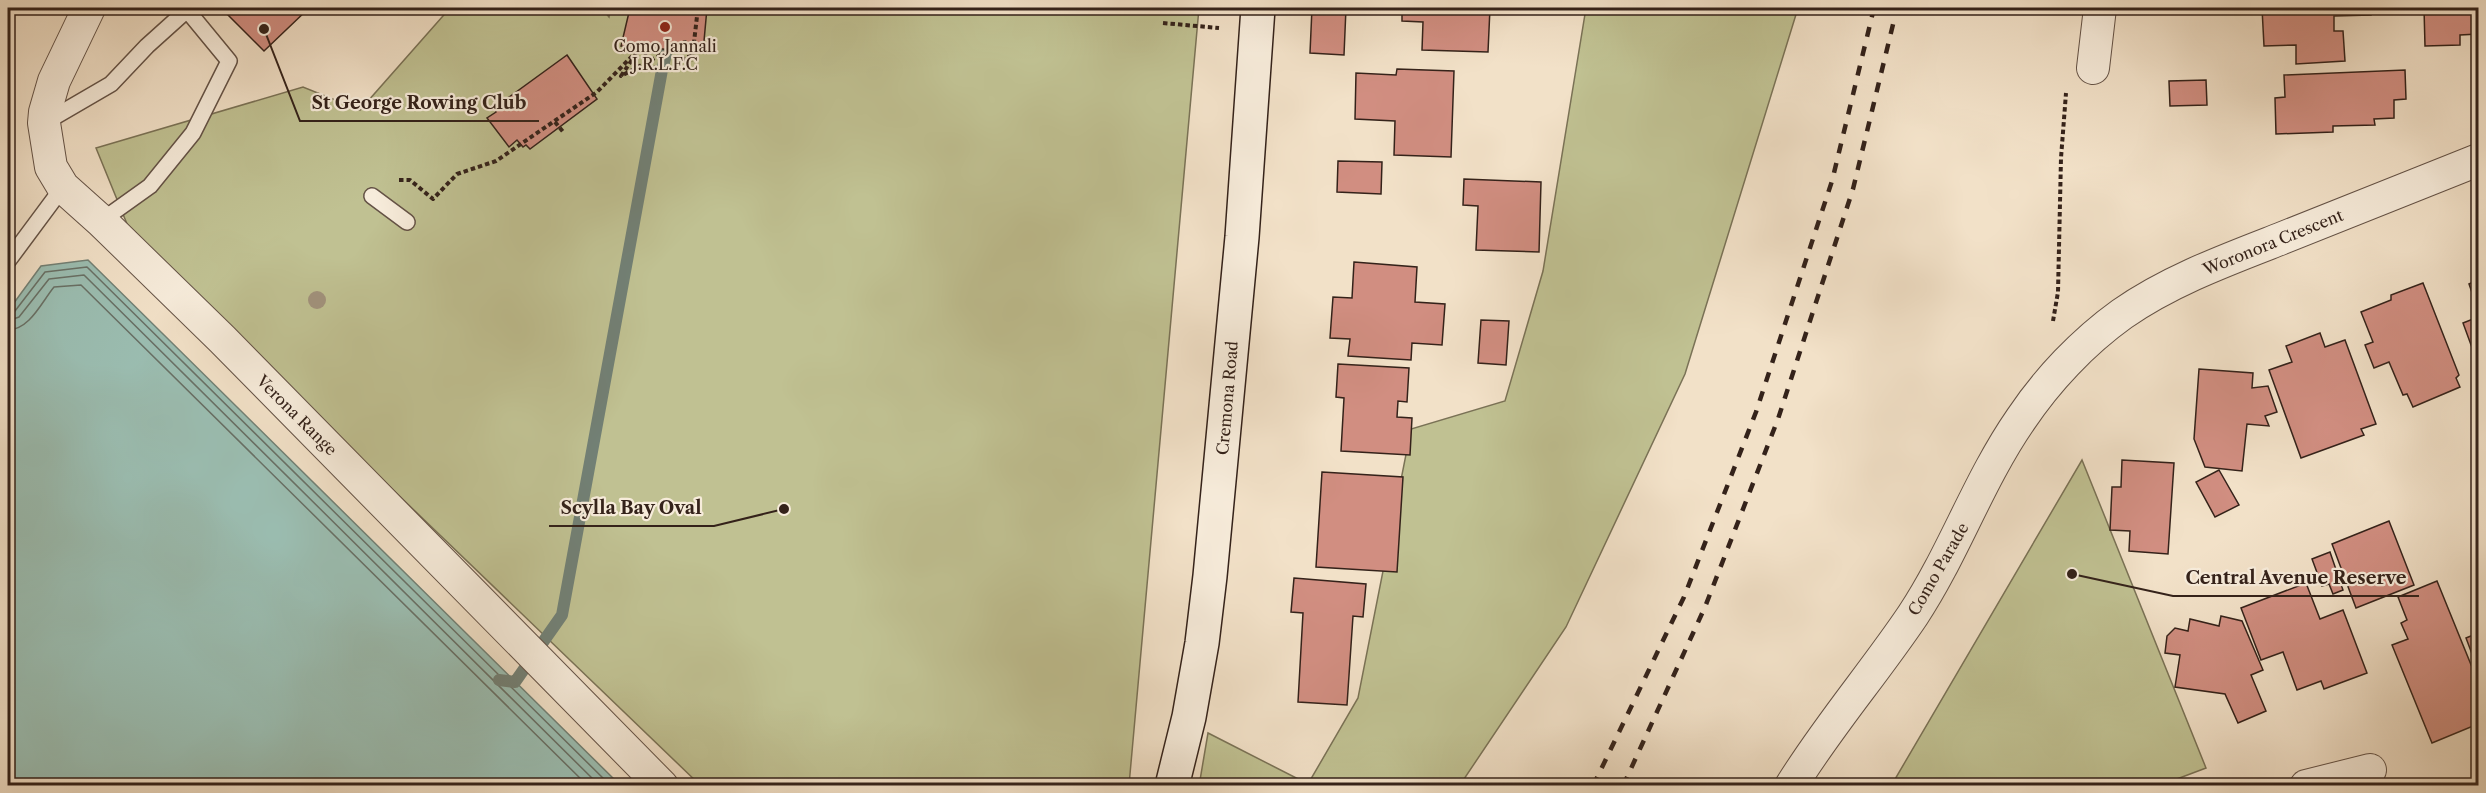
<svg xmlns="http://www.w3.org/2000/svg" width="2486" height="793" font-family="'Libre Caslon Text',serif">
<rect width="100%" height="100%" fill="#f2e1c8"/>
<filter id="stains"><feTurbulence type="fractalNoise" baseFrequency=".00333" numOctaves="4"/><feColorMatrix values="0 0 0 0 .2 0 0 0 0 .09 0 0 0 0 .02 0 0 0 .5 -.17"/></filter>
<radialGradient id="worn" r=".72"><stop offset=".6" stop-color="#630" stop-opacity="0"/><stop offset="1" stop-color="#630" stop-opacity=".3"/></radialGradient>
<!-- green -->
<g fill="#c0c192" stroke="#7a7256" stroke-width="1.5">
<path d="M450 8H602L609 17 611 8H1199L1129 785H700L134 241 96 148 303 87 360 110Z"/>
<path d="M1586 8H1798L1685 374 1566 627 1460 785 1199 786 1208 733 1308 784 1358 698 1411 429 1505 401 1543 271Z"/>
<path d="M2082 460 2206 768 2161 785 1891 786Z"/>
</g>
<!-- water -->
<path fill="#9bbeb2" stroke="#728075" stroke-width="1.5" d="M88 260 620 785H8V311L41 266Z"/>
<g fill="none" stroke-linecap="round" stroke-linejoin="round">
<!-- shore -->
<g stroke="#687066" stroke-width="1.5">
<path d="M8 314 15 311 45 272 87 267 611 786"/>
<path d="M8 321 19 317 49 279 84 275 600 786"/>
<path d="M8 330C30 329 41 303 54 287L81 285 588 786"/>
</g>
<!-- stream -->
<path stroke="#728075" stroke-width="12" d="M499 680 515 682 562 615 662 70 678 8"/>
</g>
<!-- building -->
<g fill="#d18e81" stroke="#34221a" stroke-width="1.5">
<path d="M221 8H309L264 51Z"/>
<path d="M630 8H707L703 52 621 46Z"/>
<path d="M1312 8H1346L1344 55 1310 53Z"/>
<path d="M1402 8H1490L1488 52 1422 50 1423 22 1402 21Z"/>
<path d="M2262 8H2371V15L2334 16V31H2343L2345 61 2296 64V45L2264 46Z"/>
<path d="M2424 8H2478V34L2460 35V45L2425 46Z"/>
<path d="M567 55 597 99 530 149 526 145 523 147 517 140 509 147 487 118 496 112 494 108Z"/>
<path d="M1397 69 1454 71 1451 157 1394 155 1395 121 1355 119 1356 73 1396 75Z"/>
<path d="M2405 70 2406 99 2394 100V118L2374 119 2375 125 2333 126V132L2276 134 2275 98 2285 97 2284 75Z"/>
<path d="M2206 80 2207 105 2170 106 2169 81Z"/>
<path d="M1338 161 1382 162 1381 194 1337 192Z"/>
<path d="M1464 179 1541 182 1539 252 1476 250 1478 206 1463 205Z"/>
<path d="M1354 262 1417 267 1415 302 1445 304 1442 345 1412 343 1411 360 1348 356 1350 339 1330 338 1333 297 1352 298Z"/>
<path d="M2478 280V310L2469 284Z"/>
<path d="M2423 283 2459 375 2456 378 2460 387 2413 407 2407 394 2403 395 2389 362 2374 368 2365 345 2373 342 2361 312 2391 300V295Z"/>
<path d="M2478 317V364L2463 323Z"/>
<path d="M1481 320 1509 321 1506 365 1478 363Z"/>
<path d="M2320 333 2325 347 2345 340 2376 424 2361 429 2364 435 2301 458 2269 370 2292 362 2286 346Z"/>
<path d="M1338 364 1409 368 1407 402 1398 401 1397 417 1412 418 1410 455 1341 451 1344 398 1336 397Z"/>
<path d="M2199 369 2253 373 2252 388 2268 386 2277 412 2265 416 2269 426 2247 424 2242 471 2205 467 2194 439Z"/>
<path d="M2122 460 2174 463 2168 554 2129 551 2130 531 2110 530 2112 487H2121Z"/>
<path d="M2219 470 2239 505 2215 517 2196 482Z"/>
<path d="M1322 472 1403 477 1397 572 1316 567Z"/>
<path d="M2389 521 2414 585 2356 608 2332 544Z"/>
<path d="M2330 552 2343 590 2333 594 2329 584 2322 586 2312 559Z"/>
<path d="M1294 578 1366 584 1363 617 1353 616 1347 705 1298 702 1303 613 1291 612Z"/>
<path d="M2437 581 2478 682V724L2432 743 2392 645 2408 639 2401 623 2407 620 2398 597Z"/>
<path d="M2306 583 2320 619 2343 610 2367 673 2324 689 2321 681 2297 690 2283 652 2261 660 2241 608Z"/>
<path d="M2221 616 2242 621 2263 670 2251 675 2266 711 2238 723 2225 694 2175 687 2180 655 2165 653 2167 636 2175 628 2188 631 2190 619 2219 626Z"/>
<path d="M2478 633V670L2466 638Z"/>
</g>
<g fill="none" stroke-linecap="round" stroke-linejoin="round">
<defs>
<g id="lane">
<path d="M44 123 111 84 147 46 187 10 229 61 193 133 150 186 101 221"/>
<path d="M372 196 407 222"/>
<path d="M8 261 63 187"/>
</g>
<g id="street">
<path d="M89 8 54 81 45 112 44 123 51 167 63 187 101 221 222 339 662 786"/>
<path d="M2093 68 2100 8"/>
<path d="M1791 786C1828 726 1874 673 1913 615 1954 553 1978 481 2021 419 2047 380 2083 342 2122 314 2169 281 2226 260 2280 239 2346 213 2412 186 2478 160"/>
<path d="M2306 786 2370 770"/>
</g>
<path id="secondary" d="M1172 786 1189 717 1202 643 1210 576 1242 237 1258 8"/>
</defs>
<!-- lane casing -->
<use href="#lane" stroke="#645246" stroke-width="18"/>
<!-- street casing -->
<use href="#street" stroke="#645246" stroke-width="34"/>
<!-- secondary casing -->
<use href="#secondary" stroke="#34221a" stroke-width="36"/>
<!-- path -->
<g stroke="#34221a" stroke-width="4" stroke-dasharray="4.5 3" stroke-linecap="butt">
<path d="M1163 23 1219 28"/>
<path d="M640 48 654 67"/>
<path d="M692 59 698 8"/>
<path d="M683 61 684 46"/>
<path d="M555 122 564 133"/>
<path d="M399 180H410L433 199 457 174 496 161 597 92 640 48 621 76 685 42 691 62"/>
<path d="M2053 321 2058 292 2061 158 2066 93"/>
</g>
<!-- lane -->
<use href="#lane" stroke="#f7ecdb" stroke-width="15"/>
<!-- street -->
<use href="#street" stroke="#f7ecdb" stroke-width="32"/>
<!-- secondary -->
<use href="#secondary" stroke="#f7ecdb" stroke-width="33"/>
<!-- rail -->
<g stroke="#34221a" stroke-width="4.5" stroke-dasharray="10 10" stroke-linecap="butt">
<path d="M1593 786 1684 597 1756 412 1832 181 1874 8"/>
<path d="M1623 786 1705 607 1778 419 1853 189 1897 8"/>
</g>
</g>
<!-- trees -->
<circle fill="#a1927c" cx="317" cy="300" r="9"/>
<!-- markers -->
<circle fill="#8f2418" stroke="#f7ecdb" stroke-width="2" cx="665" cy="27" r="6"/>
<g text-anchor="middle" stroke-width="4.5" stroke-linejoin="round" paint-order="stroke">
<!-- poi labels -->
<g font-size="16" fill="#34221a" stroke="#f7ecdb">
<text x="665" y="52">Como Jannali<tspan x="665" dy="18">J.R.L.F.C</tspan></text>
</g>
<!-- street labels -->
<g font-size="16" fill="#34221a" stroke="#f7ecdb">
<text transform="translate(2273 242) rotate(-22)" y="6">Woronora Crescent</text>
<text transform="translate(1227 398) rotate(-85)" y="6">Cremona Road</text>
<text transform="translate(297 415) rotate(45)" y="6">Verona Range</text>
<text transform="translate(1938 569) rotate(-60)" y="6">Como Parade</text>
</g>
</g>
<!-- callouts -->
<path fill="none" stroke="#34221a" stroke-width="2" d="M264 29L300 121H539M784 509L714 526H549M2072 574L2173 596H2419"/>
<g fill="#34221a" stroke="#f7ecdb" stroke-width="2">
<circle cx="264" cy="29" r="6"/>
<circle cx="784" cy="509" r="6"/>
<circle cx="2072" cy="574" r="6"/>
</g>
<g font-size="18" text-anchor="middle" font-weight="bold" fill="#34221a" stroke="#f7ecdb" stroke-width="4.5" stroke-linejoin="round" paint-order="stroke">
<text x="419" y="109">St George Rowing Club</text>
<text x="631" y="514">Scylla Bay Oval</text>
<text x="2296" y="584">Central Avenue Reserve</text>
</g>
<!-- margin -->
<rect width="2486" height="793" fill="none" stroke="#f2e1c8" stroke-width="30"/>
<rect x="9" y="9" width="2468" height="775" fill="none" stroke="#34221a" stroke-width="3"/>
<rect x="15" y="15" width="2456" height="763" fill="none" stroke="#34221a" stroke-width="1.5"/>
<rect width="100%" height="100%" filter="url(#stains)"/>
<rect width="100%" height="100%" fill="url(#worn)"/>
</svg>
